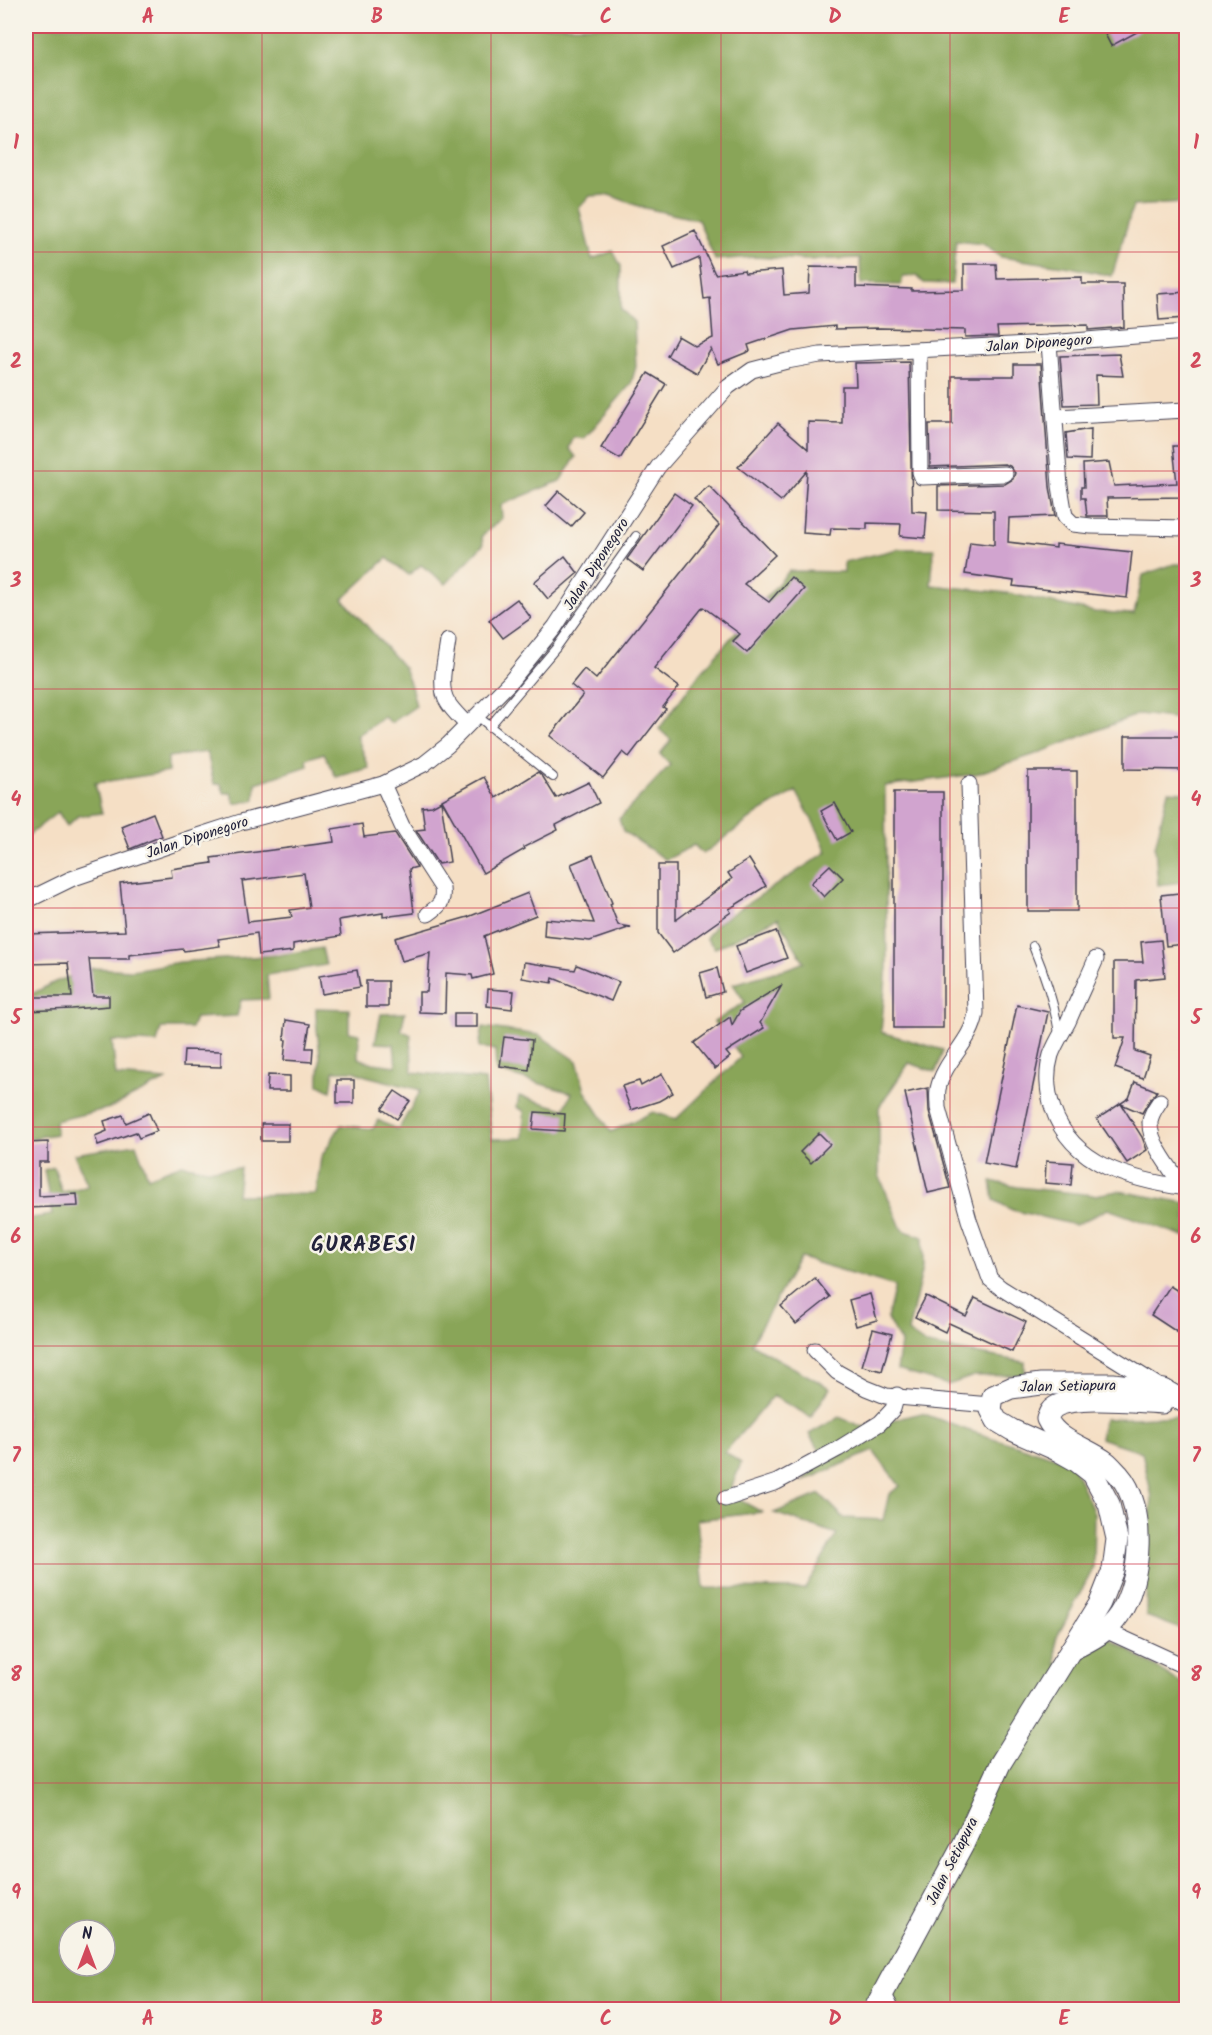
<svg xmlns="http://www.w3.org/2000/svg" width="1212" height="2035" font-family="Kalam,sans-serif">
<rect width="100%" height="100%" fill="#f7f3e8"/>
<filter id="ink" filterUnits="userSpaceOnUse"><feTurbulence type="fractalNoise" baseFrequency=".0167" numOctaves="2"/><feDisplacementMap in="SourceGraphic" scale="12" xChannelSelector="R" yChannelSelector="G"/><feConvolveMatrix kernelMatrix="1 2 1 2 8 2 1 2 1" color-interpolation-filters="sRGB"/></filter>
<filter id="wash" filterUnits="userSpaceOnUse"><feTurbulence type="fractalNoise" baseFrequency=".008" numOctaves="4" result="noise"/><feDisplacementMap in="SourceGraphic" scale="24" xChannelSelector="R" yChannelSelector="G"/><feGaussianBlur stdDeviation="1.35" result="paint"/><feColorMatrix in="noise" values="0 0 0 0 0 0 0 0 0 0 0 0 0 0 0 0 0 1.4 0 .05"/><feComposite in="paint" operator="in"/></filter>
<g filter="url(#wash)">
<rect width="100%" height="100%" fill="#f5dfc5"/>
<!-- forest -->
<g fill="#89a558" stroke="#56644a" stroke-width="1.5" fill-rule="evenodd">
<path d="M26 26H1186V207L1183 203 1133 206 1112 276 1070 267 1001 257 983 244 956 241 952 284 924 283 917 276 903 277 901 285 861 284 860 258 807 260 754 257 715 260 698 220 641 207 609 195 590 196 579 208 592 259 613 251 621 266V309L634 322 636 367 631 384 584 439 574 437 569 448 576 457 560 481 501 505 502 518 482 536 483 545 446 584 421 565 409 575 387 558 343 599 404 668 411 686 416 706 391 723 384 717 357 736 369 768 336 777 324 753 307 759 308 766 256 783 255 800 235 804 231 793H224L221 784H214L207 752 168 757V772L95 783 102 813 78 816 67 826 58 812 26 837Z"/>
<path d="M898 549H934L931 585 1007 593 1095 612 1134 614 1143 575 1174 564H1186V720L1139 714 1036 754 976 774 885 786 887 967 881 1032 943 1050 936 1072 909 1063 879 1107V1175L902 1230 923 1237V1267L908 1332 927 1345 1025 1362V1375L974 1376 948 1385 897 1370 901 1343 887 1319 895 1286 800 1258 751 1344 830 1388 811 1417 773 1396 725 1452 741 1463 729 1494 762 1512 697 1520 704 1588 805 1589 837 1534 774 1513 820 1494 844 1518 883 1520 889 1494 900 1486 873 1451 804 1481 822 1456 809 1434 839 1417 863 1427 922 1413 967 1430 1071 1462 1094 1513 1093 1569 1056 1639V1664L1109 1638 1186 1686V2009L26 2010V1219L52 1215 44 1170 54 1167 62 1192 88 1186 74 1154 136 1144 148 1177 182 1164 207 1169 240 1168 237 1195 316 1194 321 1157 341 1125 373 1129 378 1120 398 1130 421 1090 366 1076 354 1071H334L331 1091 319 1085C318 1076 320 1070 320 1061 320 1043 315 1026 316 1008L349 1009V1032L359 1034 358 1058 373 1063 396 1066 394 1044 375 1043 381 1014 405 1013 401 1030 411 1035 412 1072 485 1080 492 1139 523 1138 524 1111 517 1107 519 1096 564 1109 572 1093 496 1071 495 1050 479 1047 483 1027 539 1035 577 1061 585 1091 611 1132 653 1112 676 1119 741 1057 714 1022 745 1002 733 984 792 967 804 962 778 918 715 948 706 938 716 924 827 852 818 831 796 791 760 812 703 854 694 845 666 860 623 831 619 819 670 765 660 754 671 740 659 729 696 678 789 571 844 572V562ZM69 1930H105V1966H69Z"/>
<path d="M1168 791 1186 792V898L1183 882 1158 885 1155 847Z"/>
<path d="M322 948 326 965 267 975 269 999 241 1000 237 1016 195 1018 191 1028H161L157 1043 112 1041 116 1076 166 1080 110 1108 55 1121 56 1134 26 1139V997L55 982 93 968 132 970 180 962 279 955Z"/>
<path d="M991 1181 1017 1187 1094 1195 1119 1191 1186 1203V1237L1108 1209 1075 1225 1012 1210 994 1200Z"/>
<path d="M1182 1416 1177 1448 1186 1453V1631L1146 1616 1147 1565 1152 1497 1142 1452 1100 1438 1104 1419Z"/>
</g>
<g id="blocks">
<!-- building -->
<g fill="#d1a4cf" fill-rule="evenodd">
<path d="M1121 26H1148L1111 46 1105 34Z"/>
<path d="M695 231 715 274 744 270 745 273 782 270 784 295 809 293 810 267 856 268V287L912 289V291L964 290V264H996L997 279 1082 277V284H1123L1124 327 1088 330V325L997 327 998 336 965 337V330L880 328 835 329V326L793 330 748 345 750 351 718 364 711 349 697 373 667 356 678 336 695 346 713 338 710 298 704 299 699 258 674 269 663 246Z"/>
<path d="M1186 292V318L1159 320 1157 294Z"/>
<path d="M1119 354 1123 376 1096 375 1097 404 1064 405 1060 356Z"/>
<path d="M909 362 912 511 927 512 925 538 900 536 901 524 867 523V529L831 528 830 535 803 533 807 471 781 501 738 467 778 423 808 449V422L842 423V386H856L855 363Z"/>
<path d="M1014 364H1041L1050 487 1055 516 1009 518 1008 542 1056 548V544L1132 552 1127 598 1013 586 1014 581 965 574 970 542 994 545V511L938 510V486L1005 484 1013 479 1015 473 1010 466 1005 464 930 467 929 424H952V376H1014Z"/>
<path d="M648 373 666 384 620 459 601 448Z"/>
<path d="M1091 429 1090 460 1068 459 1066 433Z"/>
<path d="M1173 446H1186V497L1107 498 1108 516H1087L1085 498H1081V487H1084L1083 464 1109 462 1114 486 1177 483Z"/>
<path d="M709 486 775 555 744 584 769 602 791 577 804 589 747 653 733 641 740 634 703 607 654 668 679 687 663 707 666 709 629 757 623 752 603 778 550 736 583 695 571 685 584 669 596 679 719 525 694 499Z"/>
<path d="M559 491 584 512 571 527 546 506Z"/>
<path d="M674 493 692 506 643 571 627 559Z"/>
<path d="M565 556 578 573 548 599 534 582Z"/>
<path d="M517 599 531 618 503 638 489 620Z"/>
<path d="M1125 736H1186V770L1125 769Z"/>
<rect x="1028" y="771" width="49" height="140"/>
<path d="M538 772 543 777 556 798 589 782 599 803 556 825 558 830 524 847 525 849 483 873 442 800 484 777 496 798Z"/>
<rect x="894" y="792" width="49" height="236"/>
<path d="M441 801 450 862 438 864 416 830 425 829 422 807 432 806Z"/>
<path d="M835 803 851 832 837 840 821 811Z"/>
<path d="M153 813 162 836 130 849 121 826Z"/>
<path d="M362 824 364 837 395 833 417 867 409 869 414 913 383 917V913L339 920 341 936 293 944V951L259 955 257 933 218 939 220 946 184 951 183 949 129 955V959H89L93 996H109V1006L72 1009 28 1011V997H72L68 963 26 964V934L125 931 120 883 172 877 171 869 212 863 211 858 334 842 332 829ZM304 873 309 907 290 910 292 917 248 922 242 881Z"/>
<path d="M593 855 612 903 610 904 618 925 631 927 590 941 544 936 545 919 594 923 571 864Z"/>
<path d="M749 859 766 886 729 909 731 912 673 953 658 933V865H676V920L732 879 728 873Z"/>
<path d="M830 865 843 878 824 897 811 883Z"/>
<path d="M528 893 536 915 484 936 493 974 473 979 472 975 446 973 445 1013 419 1012V992H427L430 953 402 961 395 938 468 917Z"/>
<path d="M1179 893 1185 944 1166 946 1161 895Z"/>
<path d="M776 931 787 958 746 973 736 946Z"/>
<path d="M1161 940 1165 977 1136 980 1135 1051 1150 1056 1143 1078 1115 1068 1125 1038H1114V962H1143L1141 942Z"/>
<path d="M524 962 575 970 577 965 619 982 611 1001 553 978 552 983 522 978Z"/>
<path d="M717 968 723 992 706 997 700 973Z"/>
<path d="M357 970 360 987 322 994 319 976Z"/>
<rect x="366" y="981" width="22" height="26"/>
<path d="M782 985 760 1023 764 1028 726 1052 730 1057 715 1069 694 1043 730 1017 732 1025 740 1011Z"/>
<path d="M488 989 514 991 512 1009 487 1006Z"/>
<path d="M1017 1005 1048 1012 1016 1169 984 1163Z"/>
<rect x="454" y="1013" width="23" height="14"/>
<path d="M286 1020 310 1024 306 1048H313L312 1062 284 1060 286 1040H284Z"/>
<path d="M504 1037 532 1040 529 1070 500 1066Z"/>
<path d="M184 1050 221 1051V1067L183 1066Z"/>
<path d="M662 1074 673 1093 659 1101 631 1110 622 1086 639 1081 641 1086Z"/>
<path d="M268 1075 290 1076V1091H267Z"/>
<rect x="337" y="1080" width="17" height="23"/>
<path d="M1135 1082 1157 1091 1149 1101 1142 1113 1121 1104 1142 1137 1147 1150 1127 1163 1097 1119 1129 1098Z"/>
<path d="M928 1088 929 1111 950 1188 928 1193 905 1093Z"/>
<path d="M395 1091 410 1101 397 1119 382 1109Z"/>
<path d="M535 1112 565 1114 564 1131 533 1129Z"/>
<path d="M149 1113 157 1131 139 1138 136 1132 98 1145 95 1136 107 1131 104 1121 123 1115 126 1123Z"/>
<rect x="261" y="1124" width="27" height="17"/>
<path d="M819 1133 830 1144 811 1163 800 1152Z"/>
<path d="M48 1142V1162H39V1196L77 1194 78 1206 26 1208V1143Z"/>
<path d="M1046 1161 1073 1163 1071 1185 1045 1183Z"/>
<path d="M815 1278 830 1297 796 1324 781 1306Z"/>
<path d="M1170 1286 1186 1296V1338L1151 1315Z"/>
<path d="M870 1294 877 1320 856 1326 849 1300Z"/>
<path d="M926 1296 966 1316 975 1298 1026 1322 1012 1352 949 1323 945 1332 915 1317Z"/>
<path d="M873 1329 892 1334 882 1371 862 1366Z"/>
</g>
</g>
</g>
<g filter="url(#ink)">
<use href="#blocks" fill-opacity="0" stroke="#423e50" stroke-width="1.5"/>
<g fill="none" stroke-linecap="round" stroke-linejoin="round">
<defs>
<g id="lane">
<path d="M476 715 553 777"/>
<path d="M489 727 556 648 636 536"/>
<path d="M1033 946C1045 975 1054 1002 1059 1033"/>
</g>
<g id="street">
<path d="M1049 343 1060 486 1065 516 1073 524 1091 526 1186 528"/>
<path d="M919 350 920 472 922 477 1005 474"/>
<path d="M1056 417 1186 410"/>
<path d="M448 641C446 659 437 687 448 703 453 711 461 718 467 725"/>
<path d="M383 784 402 826 442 888C444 903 439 906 428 914"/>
<path d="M969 784 976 1013C972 1042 944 1060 938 1089 937 1095 938 1102 938 1108L969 1220 990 1279 1001 1288 1162 1388"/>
<path d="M26 901 71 879 191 838 241 822 383 784 424 764 448 745 510 682 555 627 658 467 728 387 752 370 787 361 820 355 1049 343 1186 332"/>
<path d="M1096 959C1087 980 1077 1001 1068 1022 1062 1033 1055 1044 1051 1055 1046 1072 1047 1092 1053 1109 1072 1166 1133 1180 1186 1188"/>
<path d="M1160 1101C1156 1107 1150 1115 1150 1123 1149 1143 1173 1172 1184 1188"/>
<path d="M815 1350 837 1372 866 1388 886 1396 990 1405"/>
<path d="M725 1499 777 1482 838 1449 880 1423 893 1409 897 1395"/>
<path d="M1105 1630 1186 1667"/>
<path d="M883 1993 892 2010"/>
</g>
<g id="secondary">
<path d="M1071 1650C1089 1641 1108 1632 1119 1615 1142 1582 1147 1506 1119 1475 1115 1471 1110 1465 1106 1462 1088 1448 1057 1441 1047 1419 1049 1414 1050 1410 1055 1407 1075 1395 1138 1402 1162 1403"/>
<path d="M874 2010 963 1845 1000 1764 1100 1603 1113 1570 1117 1539 1109 1504 1093 1474 1075 1460 1059 1451 1012 1430 997 1421 991 1410 993 1396 1011 1388 1041 1384H1113L1164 1390 1186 1403"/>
</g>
</defs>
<!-- lane casing -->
<use href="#lane" stroke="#423e50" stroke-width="10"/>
<!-- street casing -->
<use href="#street" stroke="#423e50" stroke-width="17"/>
<!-- secondary casing -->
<use href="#secondary" stroke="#423e50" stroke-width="23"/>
<!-- lane -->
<use href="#lane" stroke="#fff" stroke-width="8"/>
<!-- street -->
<use href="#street" stroke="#fff" stroke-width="15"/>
<!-- secondary -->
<use href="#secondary" stroke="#fff" stroke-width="21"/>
</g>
</g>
<!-- grid -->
<path fill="none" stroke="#d1495b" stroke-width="1.5" stroke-opacity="0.55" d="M262 26V2010M491 26V2010M721 26V2010M950 26V2010M26 252H1186M26 471H1186M26 689H1186M26 908H1186M26 1127H1186M26 1346H1186M26 1564H1186M26 1783H1186"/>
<g text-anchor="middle" stroke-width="5" stroke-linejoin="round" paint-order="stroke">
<!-- street labels -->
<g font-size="15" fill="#22223b" stroke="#f7f3e8">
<text transform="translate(1039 343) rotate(-4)" y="5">Jalan Diponegoro</text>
<text transform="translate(596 564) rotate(-57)" y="5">Jalan Diponegoro</text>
<text transform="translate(197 837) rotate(-18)" y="5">Jalan Diponegoro</text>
<text transform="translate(1068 1386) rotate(-1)" y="5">Jalan Setiapura</text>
<text transform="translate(952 1861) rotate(-63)" y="5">Jalan Setiapura</text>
</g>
<!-- district labels -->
<g font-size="21" font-weight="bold" letter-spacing="1.5" fill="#22223b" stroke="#f7f3e8">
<text x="364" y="1251">GURABESI</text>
</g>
</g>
<!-- margin -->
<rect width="1212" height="2035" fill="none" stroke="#f7f3e8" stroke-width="66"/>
<!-- north arrow -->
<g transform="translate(87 1948)"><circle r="28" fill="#f7f3e8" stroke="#a29fa3" stroke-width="1.5"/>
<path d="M0-4.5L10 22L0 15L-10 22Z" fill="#d1495b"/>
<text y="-9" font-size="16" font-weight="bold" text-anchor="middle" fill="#22223b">N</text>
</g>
<rect x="33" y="33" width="1146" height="1969" fill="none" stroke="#d1495b" stroke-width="2"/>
<g font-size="20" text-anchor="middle" font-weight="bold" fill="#d1495b">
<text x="148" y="23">A</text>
<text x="377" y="23">B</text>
<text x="606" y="23">C</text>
<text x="835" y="23">D</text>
<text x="1064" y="23">E</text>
<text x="16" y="149">1</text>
<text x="1196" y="149">1</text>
<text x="16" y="368">2</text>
<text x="1196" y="368">2</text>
<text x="16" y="587">3</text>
<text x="1196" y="587">3</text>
<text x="16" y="806">4</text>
<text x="1196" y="806">4</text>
<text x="16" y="1024">5</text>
<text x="1196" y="1024">5</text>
<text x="16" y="1243">6</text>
<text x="1196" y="1243">6</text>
<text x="16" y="1462">7</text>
<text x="1196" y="1462">7</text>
<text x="16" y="1681">8</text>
<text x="1196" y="1681">8</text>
<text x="16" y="1899">9</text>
<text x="1196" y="1899">9</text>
<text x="148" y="2025">A</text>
<text x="377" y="2025">B</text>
<text x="606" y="2025">C</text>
<text x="835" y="2025">D</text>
<text x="1064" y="2025">E</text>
</g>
</svg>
